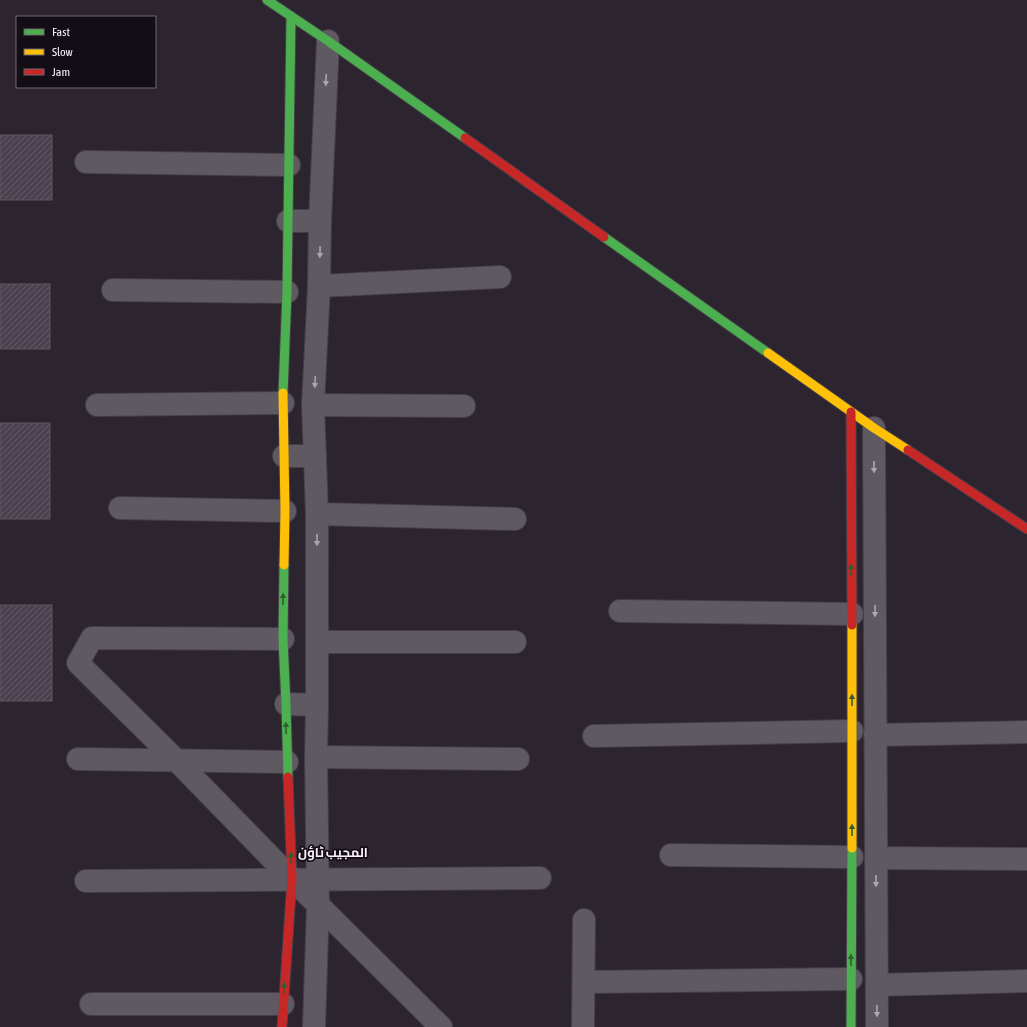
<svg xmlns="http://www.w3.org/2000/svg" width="1027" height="1027" font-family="'Asap Condensed',Cairo,sans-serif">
<defs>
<pattern id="building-hatch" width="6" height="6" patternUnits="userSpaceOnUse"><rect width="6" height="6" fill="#4b404e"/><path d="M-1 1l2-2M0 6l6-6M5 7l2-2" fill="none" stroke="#665c68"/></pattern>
</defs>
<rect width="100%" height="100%" fill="#2c242f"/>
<!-- building -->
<g fill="url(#building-hatch)" stroke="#5d565f">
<rect x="0" y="135" width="52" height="65"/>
<rect x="0" y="284" width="50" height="65"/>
<rect x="0" y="423" width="50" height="96"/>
<rect x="0" y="605" width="52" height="96"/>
</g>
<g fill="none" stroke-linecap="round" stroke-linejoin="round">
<defs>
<g id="street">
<path d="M86 162 289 165"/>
<path d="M288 221H320"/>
<path d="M319 286 500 277"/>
<path d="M113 290 287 292"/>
<path d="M97 405 283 403"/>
<path d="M313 405 464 406"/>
<path d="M874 428 877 1027"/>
<path d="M284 456H315"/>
<path d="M120 508 285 511"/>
<path d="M317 514 515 519"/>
<path d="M620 611 852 614"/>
<path d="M283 639 92 638 78 663 177 761 292 879 441 1027"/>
<path d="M317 642H515"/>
<path d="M286 704 317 705"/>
<path d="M875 735 1027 732"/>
<path d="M594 736 852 731"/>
<path d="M316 757 518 759"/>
<path d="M78 759 287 762"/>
<path d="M671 855 852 857"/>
<path d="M876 858 1027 859"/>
<path d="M86 881 540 878"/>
<path d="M584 982 851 979"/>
<path d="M877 985 1027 981"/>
<path d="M91 1004H283"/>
<path d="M314 1027 318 905 316 757 317 705V514L313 405 319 286 320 221 328 41"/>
<path d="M583 1027 584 920"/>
</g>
<g id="fast">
<path d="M267 0 328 41 465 138"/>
<path d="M604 237 768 353"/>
<path d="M283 393 287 292 291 16"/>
<path d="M284 565 283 639 286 704 288 777"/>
<path d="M851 1027 852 848"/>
</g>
<g id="slow">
<path d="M768 353 874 428 908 450"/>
<path d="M283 393 285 511 284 565"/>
<path d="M852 848V625"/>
</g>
<g id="jam">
<path d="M465 138 604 237"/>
<path d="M851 412 852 625"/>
<path d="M908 450 1027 529"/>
<path d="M282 1027 292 879 288 777"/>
</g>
</defs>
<!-- street casing -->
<use href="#street" stroke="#463f48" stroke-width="24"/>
<!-- fast casing -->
<use href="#fast" stroke="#463f48" stroke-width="11"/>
<!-- slow casing -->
<use href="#slow" stroke="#463f48" stroke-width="11"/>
<!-- jam casing -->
<use href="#jam" stroke="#463f48" stroke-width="11"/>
<!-- street -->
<use href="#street" stroke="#5f5961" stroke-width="22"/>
<!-- fast -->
<use href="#fast" stroke="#4caf50" stroke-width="9"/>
<!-- slow -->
<use href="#slow" stroke="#ffc107" stroke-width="9"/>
<!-- jam -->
<use href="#jam" stroke="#c62828" stroke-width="9"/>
</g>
<!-- one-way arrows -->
<defs><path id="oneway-solid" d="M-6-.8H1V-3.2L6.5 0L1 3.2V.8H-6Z"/></defs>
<g fill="#ada5af">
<use href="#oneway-solid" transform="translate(326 80) rotate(93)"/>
<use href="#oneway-solid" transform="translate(320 252) rotate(91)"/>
<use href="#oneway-solid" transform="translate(315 382) rotate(93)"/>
<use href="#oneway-solid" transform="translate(874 467) rotate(90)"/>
<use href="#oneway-solid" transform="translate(317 540) rotate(90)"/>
<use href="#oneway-solid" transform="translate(875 611) rotate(90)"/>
<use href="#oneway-solid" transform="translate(876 881) rotate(89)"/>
<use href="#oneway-solid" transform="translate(877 1011) rotate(90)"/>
</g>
<g fill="#305e32">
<use href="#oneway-solid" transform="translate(851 570) rotate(-90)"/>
<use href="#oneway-solid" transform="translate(283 599) rotate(-89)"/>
<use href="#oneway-solid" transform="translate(852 700) rotate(-90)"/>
<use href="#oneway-solid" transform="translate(286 728) rotate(-91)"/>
<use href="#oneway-solid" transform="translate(852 830) rotate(-90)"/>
<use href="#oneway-solid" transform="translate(291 858) rotate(-92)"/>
<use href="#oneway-solid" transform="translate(851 960) rotate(-90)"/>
<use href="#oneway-solid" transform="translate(284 988) rotate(-86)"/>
</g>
<g text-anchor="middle" stroke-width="3.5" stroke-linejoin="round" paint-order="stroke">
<!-- neighbourhood labels -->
<g font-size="13" font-weight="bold" fill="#fbf1fd" stroke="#130d15">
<text x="333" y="857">المجیب ٹاؤن</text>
</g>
</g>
<!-- legend -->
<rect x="16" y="16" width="140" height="72" fill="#130d15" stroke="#706872"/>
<rect x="24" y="29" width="20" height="6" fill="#4caf50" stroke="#706872"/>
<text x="52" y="36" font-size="12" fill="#fbf1fd">Fast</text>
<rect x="24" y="49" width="20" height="6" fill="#ffc107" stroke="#706872"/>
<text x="52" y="56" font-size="12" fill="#fbf1fd">Slow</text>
<rect x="24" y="69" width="20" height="6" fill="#c62828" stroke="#706872"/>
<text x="52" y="76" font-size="12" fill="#fbf1fd">Jam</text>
</svg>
